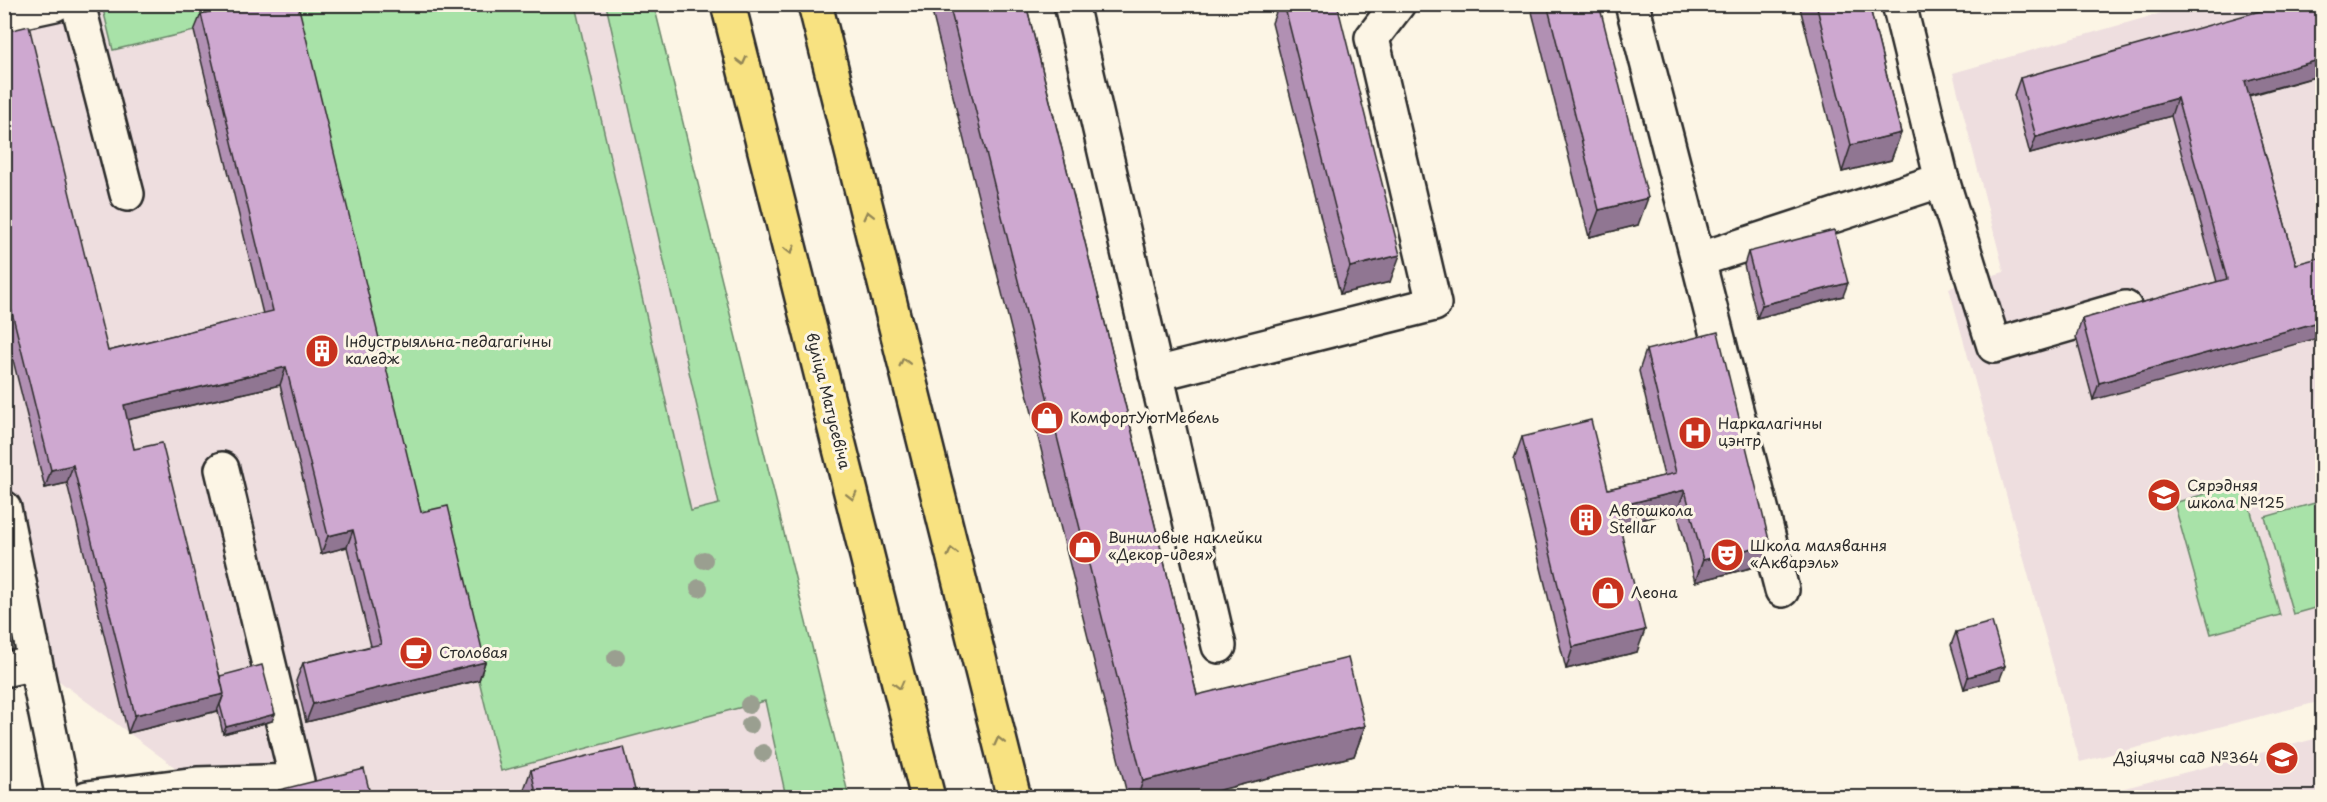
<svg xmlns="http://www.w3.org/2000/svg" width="2327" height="802" font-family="'Playpen Sans',sans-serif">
<rect width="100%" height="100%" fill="#fcf5e5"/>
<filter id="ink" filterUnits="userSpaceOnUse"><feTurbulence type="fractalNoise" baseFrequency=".0167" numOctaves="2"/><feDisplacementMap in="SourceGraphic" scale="12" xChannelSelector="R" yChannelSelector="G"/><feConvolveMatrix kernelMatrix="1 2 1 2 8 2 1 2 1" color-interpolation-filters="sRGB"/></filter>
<g filter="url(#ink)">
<!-- built -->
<g fill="#eededf">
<path d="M90 4 606 5 787 797H178L196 783 35 663 4 508V24Z"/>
<path d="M2189 5H2322V701L2080 762 1949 288 2004 272 1953 73Z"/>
<path d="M2322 737V797H2089L2160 779Z"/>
</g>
<!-- green -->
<g fill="#a8e2a8" stroke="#6a866a" stroke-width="1.5">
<path d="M102 5H575L691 511 719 504 606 5H654L849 797H786L765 701 501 771 479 680 415 529 194 31 113 50Z"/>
<path d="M2243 483 2280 615 2211 634 2174 503Z"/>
<path d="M2322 501V606L2293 614 2265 517Z"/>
</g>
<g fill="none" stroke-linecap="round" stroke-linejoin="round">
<defs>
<g id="minor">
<path d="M78 4 127 194"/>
<path d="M1071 4 1219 646"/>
<path d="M1632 4 1698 260 1942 180 1899 4"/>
<path d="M4 15 55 4"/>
<path d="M1942 180 1994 346 2125 308"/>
<path d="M1698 260 1782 590"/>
<path d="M1156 374 1434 304 1372 38 1398 4"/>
<path d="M4 508 63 798"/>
<path d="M4 670 35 663"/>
<path d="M87 798 197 784 297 781 222 469"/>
</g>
<g id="major">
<path d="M728 4 928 798"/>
<path d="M815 4 1014 798"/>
</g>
</defs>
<!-- minor casing -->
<use href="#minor" stroke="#2b2b2b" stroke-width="38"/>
<!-- major casing -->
<use href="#major" stroke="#2b2b2b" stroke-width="38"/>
<!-- minor -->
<use href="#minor" stroke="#fcf5e5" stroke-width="33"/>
<!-- major -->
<use href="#major" stroke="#f8e281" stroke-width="33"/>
</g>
<!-- trees -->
<g fill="#9a9f90">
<circle cx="704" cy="560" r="9"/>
<circle cx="699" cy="588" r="9"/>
<circle cx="616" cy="658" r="9"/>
<circle cx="749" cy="705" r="9"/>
<circle cx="750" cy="725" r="9"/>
<circle cx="763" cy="753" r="9"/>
</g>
<!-- wall -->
<g fill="#b190b3" stroke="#2b2b2b" stroke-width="1.5">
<path d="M930 4H1026L1197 695 1365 726 1354 756 1189 798H1128Z"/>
<path d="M1279 4H1351L1338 8 1390 282 1340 294 1272 23Z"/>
<path d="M1530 4H1599L1638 225 1589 237Z"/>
<path d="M1799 4H1869L1901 133 1891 160 1842 172Z"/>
<path d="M201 14 421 512 485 662 479 680 306 722 296 681 303 663 371 646 347 547 321 554 280 385 127 420 134 449 220 676 272 721 223 734 218 711 128 733 67 483 45 488 4 324V32L108 351 263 314 194 31Z"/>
<path d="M2322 75 2249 96 2296 264 2093 400 2076 337 2082 319 2217 282 2171 116 2030 154 2014 95 2020 78Z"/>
<path d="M1748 252 1843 296 1757 318 1744 265Z"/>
<path d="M1646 350 1762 565 1695 582 1677 511 1620 525 1637 652 1566 669 1514 459 1522 437 1608 489 1664 476 1639 371Z"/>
<path d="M1956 632 2000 679 1964 689 1951 645Z"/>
<path d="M531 770 637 798H524L523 792Z"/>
<path d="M279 790 371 798H277Z"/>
</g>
<!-- shaded-wall -->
<g fill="#907692" stroke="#2b2b2b" stroke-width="1.5">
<path d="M1325 4H1351L1322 12Z"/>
<path d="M2322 59V75L2238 98 2245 81Z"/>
<path d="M2177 98 2171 116 2030 154 2036 137Z"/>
<path d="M1901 133 1891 160 1842 172 1851 145Z"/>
<path d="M1648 198 1638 225 1589 237 1599 210Z"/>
<path d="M1400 255 1390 282 1340 294 1350 267Z"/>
<path d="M1848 283 1843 296 1757 318 1762 305Z"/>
<path d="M2322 321V337L2093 400 2099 383Z"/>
<path d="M286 367 280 385 117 422 124 405Z"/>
<path d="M73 465 67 483 45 488 51 470Z"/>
<path d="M1685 490 1677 511 1607 528 1615 507Z"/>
<path d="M353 530 347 547 321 554 328 536Z"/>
<path d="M1770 544 1762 565 1695 582 1703 560Z"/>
<path d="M1645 630 1637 652 1566 669 1573 647Z"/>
<path d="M485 662 479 680 306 722 313 704Z"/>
<path d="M2005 666 2000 679 1964 689 1968 677Z"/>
<path d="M224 694 217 711 128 733 135 715Z"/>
<path d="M275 714 272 721 223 734 226 727Z"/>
<path d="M1365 726 1354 756 1189 798H1137L1143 781Z"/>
</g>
<!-- building -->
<g fill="#cea8d0" stroke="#2b2b2b" stroke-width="1.5">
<path d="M239 4H298L421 512 448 506 485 662 313 704 303 663 381 644 353 530 328 536 286 367 124 405 134 449 162 443 224 694 135 715 73 465 51 470 4 280V32L29 26 108 351 273 311 201 14Z"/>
<path d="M949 4H1026L1197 695 1348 658 1365 726 1143 781Z"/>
<path d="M1284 4H1337L1400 255 1350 267Z"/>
<path d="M1547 4H1599L1648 198 1599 210Z"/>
<path d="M1816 4H1869L1901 133 1851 145Z"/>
<path d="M2285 4H2322V59L2245 81 2296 264 2322 257V321L2099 383 2082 319 2227 279 2177 98 2036 137 2020 78Z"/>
<path d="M1834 230 1848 283 1762 305 1748 252Z"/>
<path d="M1718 332 1770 544 1703 560 1685 490 1615 507 1645 630 1573 647 1522 437 1591 420 1608 489 1676 473 1646 350Z"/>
<path d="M1992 622 2005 666 1968 677 1956 632Z"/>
<path d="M262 665 275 714 226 727 220 705 224 694 220 676Z"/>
<path d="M624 747 637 798H537L531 770Z"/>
<path d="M364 769 371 798H281L279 790Z"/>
</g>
<!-- one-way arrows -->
<defs><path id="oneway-chevron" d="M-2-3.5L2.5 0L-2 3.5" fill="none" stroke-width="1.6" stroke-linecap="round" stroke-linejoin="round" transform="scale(1.5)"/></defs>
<g stroke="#928656">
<use href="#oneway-chevron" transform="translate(742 61) rotate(76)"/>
<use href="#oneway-chevron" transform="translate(868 215) rotate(-104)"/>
<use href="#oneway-chevron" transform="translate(790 250) rotate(76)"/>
<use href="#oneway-chevron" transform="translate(904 362) rotate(-104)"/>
<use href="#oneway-chevron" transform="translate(852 496) rotate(76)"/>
<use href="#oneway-chevron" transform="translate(952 552) rotate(-104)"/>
<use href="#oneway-chevron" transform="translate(899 685) rotate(76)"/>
<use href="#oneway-chevron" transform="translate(999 741) rotate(-104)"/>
</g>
</g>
<!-- icons -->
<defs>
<symbol id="building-disc" viewBox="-11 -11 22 22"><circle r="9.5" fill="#c8321e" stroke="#fcf5e5"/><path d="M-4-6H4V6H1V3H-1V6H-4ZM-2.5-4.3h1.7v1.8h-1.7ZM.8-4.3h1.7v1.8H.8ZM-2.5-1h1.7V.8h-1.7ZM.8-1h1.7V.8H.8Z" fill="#fff"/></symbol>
<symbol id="shop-disc" viewBox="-11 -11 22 22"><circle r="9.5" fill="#c8321e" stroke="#fcf5e5"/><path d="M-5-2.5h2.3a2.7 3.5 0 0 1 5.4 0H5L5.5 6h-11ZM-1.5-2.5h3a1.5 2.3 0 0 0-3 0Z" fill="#fff"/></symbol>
<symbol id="hospital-disc" viewBox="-11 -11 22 22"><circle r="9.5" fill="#c8321e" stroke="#fcf5e5"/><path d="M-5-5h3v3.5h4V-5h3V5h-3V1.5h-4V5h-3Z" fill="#fff"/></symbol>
<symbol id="school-disc" viewBox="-11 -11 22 22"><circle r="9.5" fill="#c8321e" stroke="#fcf5e5"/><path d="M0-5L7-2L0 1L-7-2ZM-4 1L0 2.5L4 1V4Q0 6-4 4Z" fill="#fff"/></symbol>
<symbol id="theatre-disc" viewBox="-11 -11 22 22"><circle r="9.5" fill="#c8321e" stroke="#fcf5e5"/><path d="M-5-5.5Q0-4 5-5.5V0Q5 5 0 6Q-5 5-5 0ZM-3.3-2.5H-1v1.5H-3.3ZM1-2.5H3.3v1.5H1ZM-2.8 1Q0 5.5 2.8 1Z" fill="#fff"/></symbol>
<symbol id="cafe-disc" viewBox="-11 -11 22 22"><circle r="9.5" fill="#c8321e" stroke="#fcf5e5"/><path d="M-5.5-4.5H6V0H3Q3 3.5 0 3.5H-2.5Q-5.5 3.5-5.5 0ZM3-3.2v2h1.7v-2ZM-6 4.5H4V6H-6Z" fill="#fff"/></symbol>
</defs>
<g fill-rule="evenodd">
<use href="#building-disc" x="303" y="332" width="38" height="38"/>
<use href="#shop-disc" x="1028" y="399" width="38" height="38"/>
<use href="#hospital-disc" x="1676" y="414" width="38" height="38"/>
<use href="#school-disc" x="2145" y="476" width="38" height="38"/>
<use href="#building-disc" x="1567" y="501" width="38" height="38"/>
<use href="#shop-disc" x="1066" y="528" width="38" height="38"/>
<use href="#theatre-disc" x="1708" y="536" width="38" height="38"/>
<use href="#shop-disc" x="1589" y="574" width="38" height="38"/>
<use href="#cafe-disc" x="397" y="634" width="38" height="38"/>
<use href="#school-disc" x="2263" y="739" width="38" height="38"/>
</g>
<g text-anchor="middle" stroke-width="6" stroke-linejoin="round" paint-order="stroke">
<!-- poi labels -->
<g font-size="15" fill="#2b2b2b" stroke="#fcf5e5" text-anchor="start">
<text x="345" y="347">Індустрыяльна-педагагічны<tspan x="345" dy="17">каледж</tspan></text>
<text x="1070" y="423">КомфортУютМебель</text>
<text x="1718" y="429">Наркалагічны<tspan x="1718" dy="17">цэнтр</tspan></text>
<text x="2187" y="491">Сярэдняя<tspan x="2187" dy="17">школа №125</tspan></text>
<text x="1609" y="516">Автошкола<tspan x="1609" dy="17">Stellar</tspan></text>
<text x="1108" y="543">Виниловые наклейки<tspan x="1108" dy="17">«Декор-идея»</tspan></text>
<text x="1750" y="551">Школа малявання<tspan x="1750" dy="17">«Акварэль»</tspan></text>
<text x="1631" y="598">Леона</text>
<text x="439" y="658">Столовая</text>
<text x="2259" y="763" text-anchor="end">Дзіцячы сад №364</text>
</g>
<!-- street labels -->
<g font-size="15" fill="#2b2b2b" stroke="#fcf5e5">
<text transform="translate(828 401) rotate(76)" y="5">вуліца Матусевіча</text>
</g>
</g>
<!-- margin -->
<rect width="2327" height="802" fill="none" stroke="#fcf5e5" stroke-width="24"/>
<rect x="12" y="12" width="2303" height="778" fill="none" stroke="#2b2b2b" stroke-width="2" filter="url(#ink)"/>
</svg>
